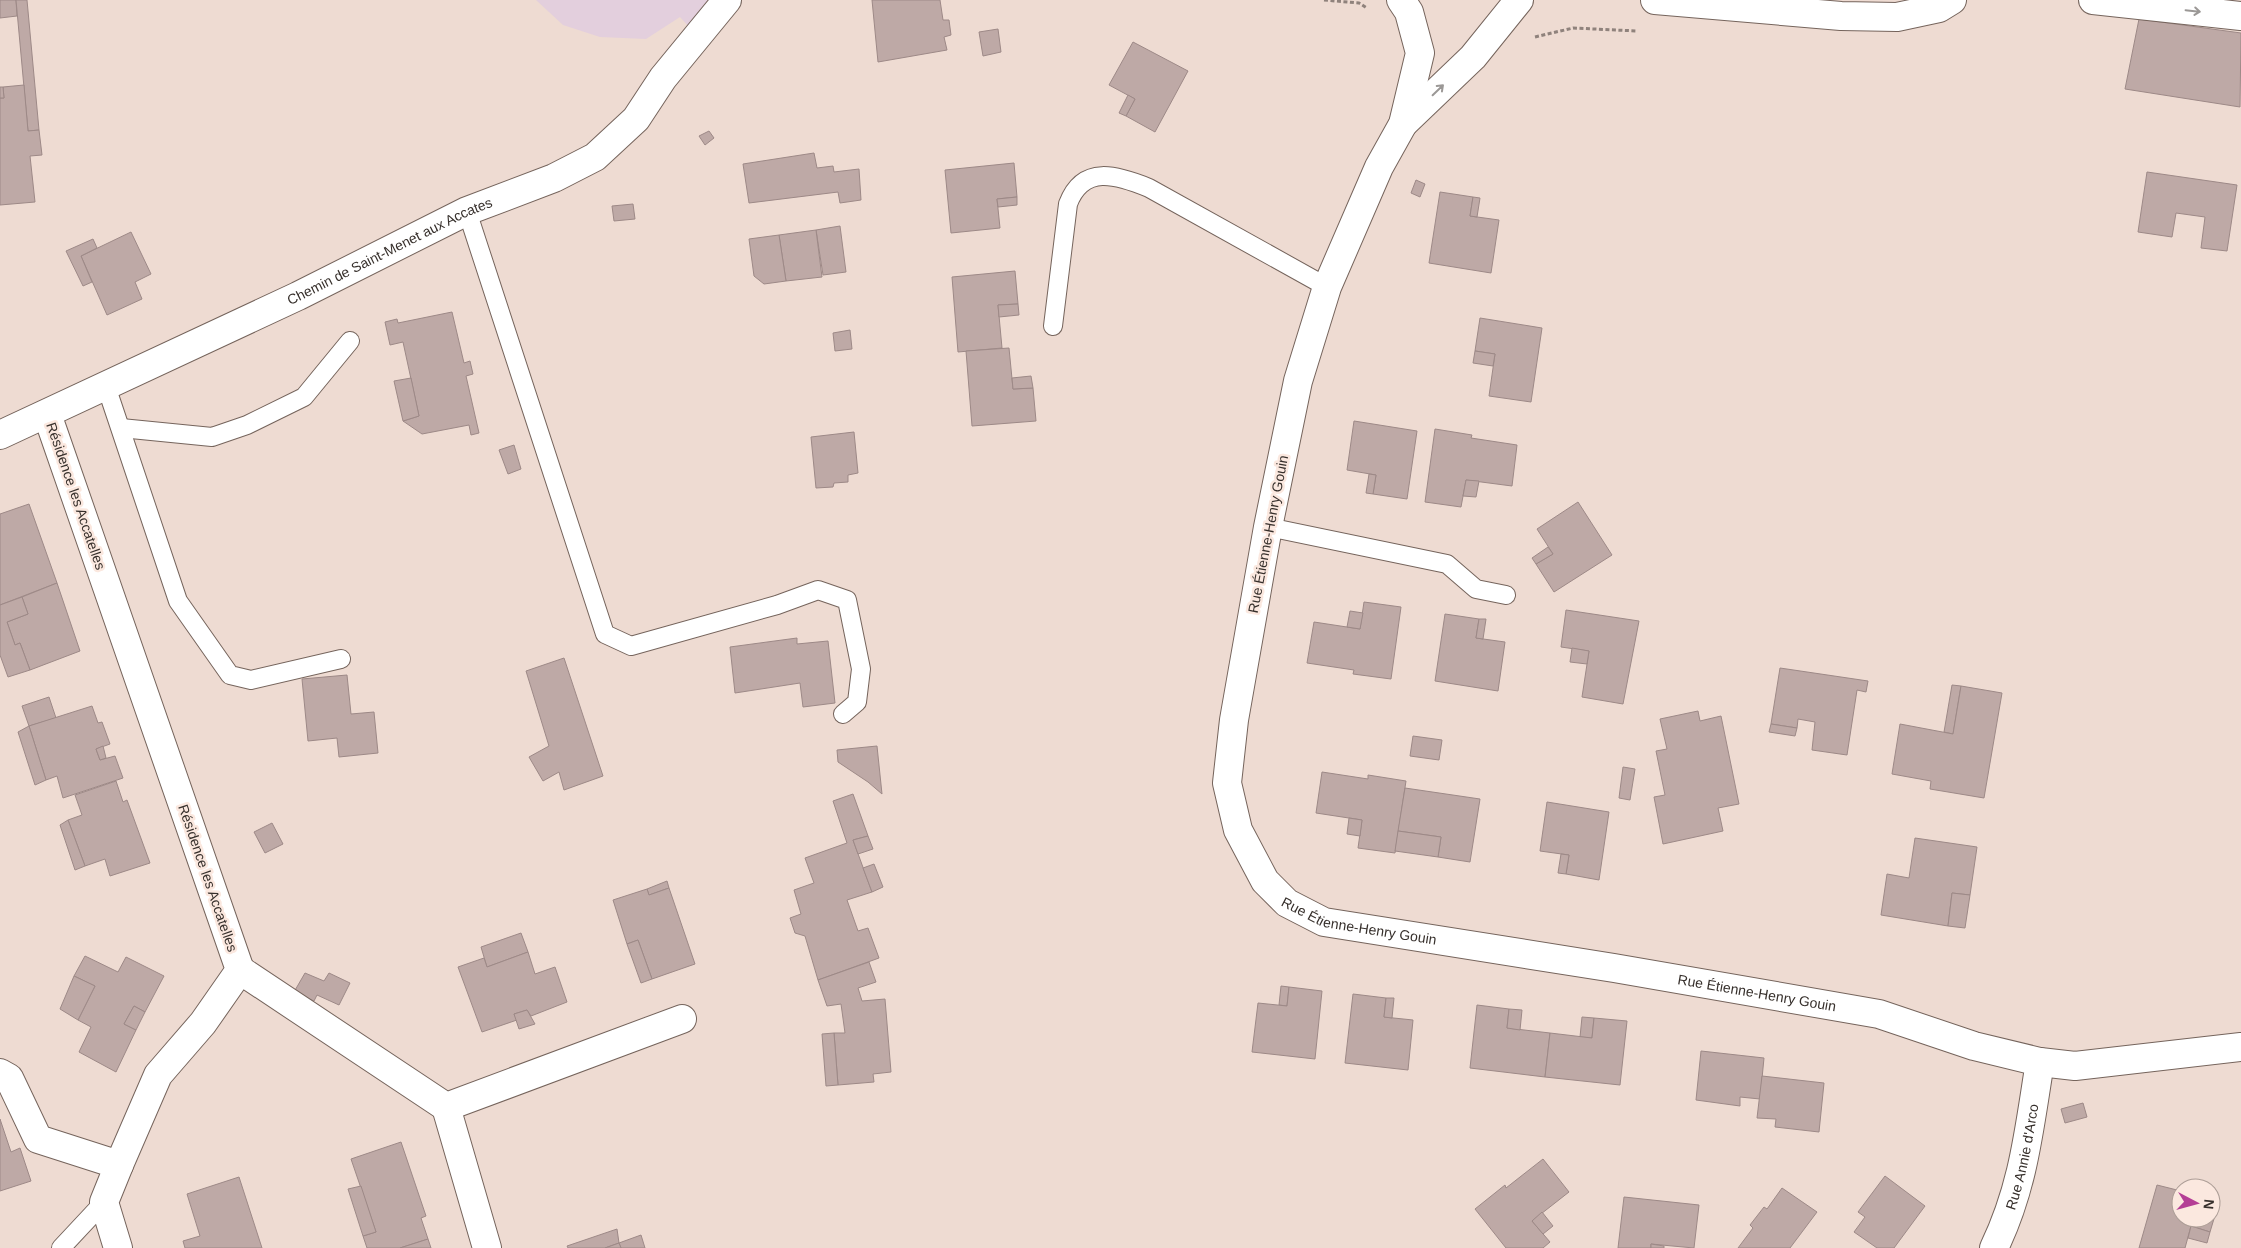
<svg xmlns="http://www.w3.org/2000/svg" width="2241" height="1248" font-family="Helvetica,sans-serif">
<rect width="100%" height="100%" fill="#eedbd2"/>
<!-- education -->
<path fill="#e3cfdd" d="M536 0H714L691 29 680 17 646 39 600 37 563 25Z"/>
<!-- building -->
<g fill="#bea9a6" stroke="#9d8987">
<path d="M0 0H16L17 16 0 18Z"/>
<path d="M16 0H27L39 130 28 131Z"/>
<path d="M872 0H940L943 20H949L951 35 944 37 947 50 878 62Z"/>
<path d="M2139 19 2241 33 2240 107 2125 89Z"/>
<path d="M998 29 1001 52 983 56 979 32Z"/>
<path d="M1133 42 1188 71 1155 132 1126 116 1135 99 1109 85Z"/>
<path d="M24 85 28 131 39 130 42 155 30 156 35 202 0 205V98H4L3 87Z"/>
<path d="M0 87H3L4 98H0Z"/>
<path d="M1128 95 1135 99 1126 116 1119 113Z"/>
<path d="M709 131 714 138 705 145 699 136Z"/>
<path d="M814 153 817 168 833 166 834 172 859 169 861 200 840 203 838 192 749 203 743 164Z"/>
<path d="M1014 163 1017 197 997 199 1000 228 951 233 945 170Z"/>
<path d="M2147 172 2237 185 2227 251 2201 248 2205 217 2176 213 2172 237 2138 232Z"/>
<path d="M1416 180 1425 184 1420 197 1411 193Z"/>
<path d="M1440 192 1473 197 1470 216 1499 220 1491 273 1429 263Z"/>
<path d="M1017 197V205L998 207 997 199Z"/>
<path d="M1473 197 1480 198 1477 217 1470 216Z"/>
<path d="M633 204 635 219 614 221 612 206Z"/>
<path d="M840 226 846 272 823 275 816 230Z"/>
<path d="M816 230 822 277 786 281 779 235Z"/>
<path d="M131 232 151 274 135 282 142 299 107 315 81 256Z"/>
<path d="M779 235 786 281 764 284 754 276 749 239Z"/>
<path d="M93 239 97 248 81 256 92 282 83 286 66 251Z"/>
<path d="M1015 271 1018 304 998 305 1002 348 958 352 952 277Z"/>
<path d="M1018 304 1019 315 999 317 998 305Z"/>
<path d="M452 312 464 363 470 361 473 374 466 376 479 433 471 435 469 425 422 434 403 421 419 416 403 342 390 345 385 322 397 319 398 323Z"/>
<path d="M1480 318 1542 328 1531 402 1489 396 1495 354 1475 351Z"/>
<path d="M850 330 852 349 835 351 833 333Z"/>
<path d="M1009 348 1013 389 1033 388 1036 421 972 426 966 351Z"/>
<path d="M1475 351 1495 354 1493 366 1473 363Z"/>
<path d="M1031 376 1033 388 1013 389 1012 378Z"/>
<path d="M411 378 419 416 403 421 394 381Z"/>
<path d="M1354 421 1417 431 1407 499 1373 494 1376 475 1347 470Z"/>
<path d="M1435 429 1472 435 1471 438 1517 445 1512 486 1466 480 1461 507 1425 502Z"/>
<path d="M854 432 858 473 848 475V482L834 483 833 487 816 488 811 437Z"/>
<path d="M514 445 521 469 508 474 499 450Z"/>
<path d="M1369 474 1376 475 1373 494 1366 493Z"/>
<path d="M1466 480 1479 481 1476 497 1463 496Z"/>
<path d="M1578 502 1612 555 1554 592 1536 564 1553 554 1537 529Z"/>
<path d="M29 504 57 583 0 605V514Z"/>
<path d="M1548 547 1553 554 1536 564 1532 558Z"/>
<path d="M57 583 80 651 30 670 20 643 15 645 7 622 28 614 22 597Z"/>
<path d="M22 597 28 614 7 622 15 645 20 643 30 670 8 677 0 655V605Z"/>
<path d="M1364 602 1401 607 1391 679 1353 674 1354 670 1307 663 1314 622 1360 629Z"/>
<path d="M1566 610 1639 621 1623 704 1582 697 1589 651 1561 647Z"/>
<path d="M1350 611 1363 613 1360 629 1347 627Z"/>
<path d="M1445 614 1479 619 1476 638 1505 642 1498 691 1435 681Z"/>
<path d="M1479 619H1486L1483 639 1476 638Z"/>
<path d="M797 638V644L828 641 835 703 803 707 800 683 735 693 730 647Z"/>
<path d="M1572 648 1589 651 1587 664 1570 662Z"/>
<path d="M564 658 603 776 564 790 559 772 543 781 529 757 549 746 526 671Z"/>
<path d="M1780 668 1868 681 1866 692 1857 690 1847 755 1812 750 1815 722 1798 719 1797 728 1771 724Z"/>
<path d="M347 675 351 714 374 712 378 753 339 757 337 738 308 741 302 679Z"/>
<path d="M1952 685 1961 686 1953 734 1944 732Z"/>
<path d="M1961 686 2002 693 1984 798 1930 789 1931 781 1892 774 1900 724 1953 734Z"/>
<path d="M49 697 56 718 29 726 22 706Z"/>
<path d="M92 706 98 723 102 722 110 744 96 749 100 760 115 756 123 778 63 798 57 776 46 780 29 726Z"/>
<path d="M1698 711 1700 721 1721 716 1739 804 1718 808 1723 831 1663 844 1654 797 1665 795 1656 751 1667 749 1660 719Z"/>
<path d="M1771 724 1797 728 1795 736 1769 732Z"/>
<path d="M29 726 46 780 35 785 18 732Z"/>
<path d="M1413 736 1442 740 1439 760 1410 756Z"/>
<path d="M103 746 106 758 100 760 96 749Z"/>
<path d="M877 746 882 794 868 782 838 762 837 750Z"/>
<path d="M1623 767 1635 769 1630 800 1619 798Z"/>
<path d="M1322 772 1368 779V775L1406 781 1395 853 1358 848 1362 820 1316 813Z"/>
<path d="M116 781 123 802 127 800 150 863 110 876 105 859 85 866 68 820 82 815 75 795Z"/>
<path d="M1405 788 1480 799 1470 862 1438 857 1441 837 1398 831Z"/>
<path d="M853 794 868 836 853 840 872 892 847 900 858 931 868 928 879 958 818 980 805 936 795 933 790 918 801 914 794 890 814 883 805 858 847 843 833 801Z"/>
<path d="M1547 802 1609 812 1599 880 1566 874 1569 855 1540 851Z"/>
<path d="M1349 818 1362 820 1360 836 1347 834Z"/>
<path d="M68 820 85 866 75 870 60 825Z"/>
<path d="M272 823 283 844 265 853 254 832Z"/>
<path d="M1398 831 1441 837 1438 857 1395 851Z"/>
<path d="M868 836 873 849 858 854 853 840Z"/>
<path d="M1915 838 1977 847 1970 895 1952 893 1948 926 1881 915 1887 874 1909 878Z"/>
<path d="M1561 854 1569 855 1566 874 1558 873Z"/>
<path d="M874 864 883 887 872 892 863 868Z"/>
<path d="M667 881 669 888 649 895 647 889Z"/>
<path d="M669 888 695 964 652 979 638 940 627 944 613 900 647 889 649 895Z"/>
<path d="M1952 893 1970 895 1965 928 1948 926Z"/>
<path d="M521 933 528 952 487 967 481 947Z"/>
<path d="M638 940 652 979 641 983 627 944Z"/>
<path d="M528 952 535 974 555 967 567 1002 531 1016 527 1010 514 1014 517 1020 482 1032 458 967 484 958 487 967Z"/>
<path d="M85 956 118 972 126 957 164 976 145 1012 134 1006 124 1024 136 1030 116 1072 79 1052 91 1027 78 1020 95 986 74 976Z"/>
<path d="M869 962 876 982 858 988 862 1001 885 999 891 1072 873 1074 874 1082 838 1085 834 1033H845L841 1004 827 1006 818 980Z"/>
<path d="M305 973 324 981 329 973 350 983 339 1005 317 995 314 1001 294 992Z"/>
<path d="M74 976 95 986 78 1020 60 1009Z"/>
<path d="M1281 986 1289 987 1287 1006 1279 1005Z"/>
<path d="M1289 987 1322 991 1315 1059 1252 1052 1258 1003 1287 1006Z"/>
<path d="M1353 994 1386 998 1384 1017 1413 1020 1408 1070 1345 1063Z"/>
<path d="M1386 998H1394L1392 1018 1384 1017Z"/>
<path d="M1477 1005 1509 1009 1507 1028 1550 1033 1545 1077 1470 1068Z"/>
<path d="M134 1006 145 1012 136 1030 124 1024Z"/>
<path d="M1509 1009 1522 1010 1520 1030 1507 1028Z"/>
<path d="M527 1010 535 1024 519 1029 514 1014Z"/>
<path d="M1582 1017 1594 1018 1592 1038 1580 1037Z"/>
<path d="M1594 1018 1627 1021 1620 1085 1545 1077 1550 1033 1592 1038Z"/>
<path d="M834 1033 838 1085 826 1086 822 1034Z"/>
<path d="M1701 1051 1764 1058 1760 1099 1740 1097V1106L1696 1100Z"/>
<path d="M1762 1076 1824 1083 1819 1132 1775 1127 1776 1119 1757 1118Z"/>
<path d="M2083 1103 2087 1117 2065 1123 2061 1109Z"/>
<path d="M0 1119 11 1152 20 1148 31 1181 0 1191Z"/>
<path d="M401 1142 426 1216 421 1218 428 1239 400 1248H367L363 1236 376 1232 351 1159Z"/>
<path d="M1543 1159 1569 1192 1532 1221 1550 1242 1543 1248H1506L1475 1209 1505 1185 1506 1188Z"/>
<path d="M1885 1176 1925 1206 1894 1248H1877L1854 1232 1865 1217 1858 1212Z"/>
<path d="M239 1177 262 1248H185L183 1241 200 1236 187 1194Z"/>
<path d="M2157 1185 2181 1191V1218H2211V1200L2219 1202 2210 1232 2191 1226 2185 1248H2139Z"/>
<path d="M361 1186 376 1232 363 1236 348 1189Z"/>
<path d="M1782 1188 1817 1212 1790 1248H1738L1753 1228 1750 1225 1764 1207 1767 1209Z"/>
<path d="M1624 1197 1699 1205 1694 1248 1651 1244V1248H1618Z"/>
<path d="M1542 1212 1553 1226 1543 1234 1532 1221Z"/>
<path d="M2191 1226 2210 1232 2207 1243 2188 1238Z"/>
<path d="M617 1229 619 1243 605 1248H568L567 1246Z"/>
<path d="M641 1235 645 1248H621L619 1243Z"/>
<path d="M428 1239 431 1248H400Z"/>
<path d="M619 1243 621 1248H605Z"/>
<path d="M1651 1244 1664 1246V1248H1651Z"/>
</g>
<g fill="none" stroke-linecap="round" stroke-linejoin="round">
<defs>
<g id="service">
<path d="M467 211 605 634 631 646 777 605 818 590 847 600 861 669 857 702 843 714"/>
<path d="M1053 326 1068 204C1083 164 1117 175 1149 188L1327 287"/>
<path d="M106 386 178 601 230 675 251 680 341 659"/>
<path d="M121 428 212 437 247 425 304 397 350 341"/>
<path d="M1268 527 1447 564 1476 589 1506 595"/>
<path d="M61 1248 104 1202"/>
</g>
<g id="minor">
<path id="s1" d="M1401 0 1409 12 1420 53 1403 124 1379 167 1327 287 1298 381 1268 527 1234 720 1227 783 1238 830 1265 881 1287 903 1324 922 1614 968 1879 1014 1974 1046 2040 1062 2075 1066 2241 1047"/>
<path d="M1655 0 1841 16 1897 17 1939 8 1952 0"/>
<path d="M2093 0 2241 16"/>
<path d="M1403 124 1473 57 1519 0"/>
<path id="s2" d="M0 435 298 296 467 211 554 178 595 157 636 119 663 78 727 0"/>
<path d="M240 970 446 1107 682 1019"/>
<path d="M0 1073 9 1078 38 1139 119 1165 158 1075 203 1023 240 970 47 414"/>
<path d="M446 1107 487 1248"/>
<path d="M118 1248 104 1202 119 1165"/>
<path id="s3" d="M1994 1248C2024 1186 2029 1129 2040 1062"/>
</g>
</defs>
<!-- service casing -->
<use href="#service" stroke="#75645c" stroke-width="20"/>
<!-- minor casing -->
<use href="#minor" stroke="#75645c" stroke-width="30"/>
<!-- path -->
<g stroke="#8f827c" stroke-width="3" stroke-dasharray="4 2.5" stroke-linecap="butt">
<path d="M1324 0 1359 3 1367 8"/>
<path d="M1535 37 1573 28 1637 31"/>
</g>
<!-- service -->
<use href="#service" stroke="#fff" stroke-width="18"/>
<!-- minor -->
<use href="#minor" stroke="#fff" stroke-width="28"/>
</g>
<!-- one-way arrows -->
<defs><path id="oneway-shaft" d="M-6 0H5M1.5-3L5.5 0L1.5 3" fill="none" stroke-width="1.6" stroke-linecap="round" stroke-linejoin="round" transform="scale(1.25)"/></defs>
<g stroke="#9b9896">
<use href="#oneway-shaft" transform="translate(2193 11) rotate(6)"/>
<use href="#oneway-shaft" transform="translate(1438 90) rotate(-44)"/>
</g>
<g text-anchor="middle" stroke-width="5" stroke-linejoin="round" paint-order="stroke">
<!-- street labels -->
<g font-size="14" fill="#37302c" stroke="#fbe8df">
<text dy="5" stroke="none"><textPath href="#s2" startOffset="431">Chemin de Saint-Menet aux Accates</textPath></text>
<text transform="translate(76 496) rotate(71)" y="5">Résidence les Accatelles</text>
<text transform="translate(1268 534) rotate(-79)" y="5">Rue Étienne-Henry Gouin</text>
<text transform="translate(208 878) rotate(71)" y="5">Résidence les Accatelles</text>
<text dy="5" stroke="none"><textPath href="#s1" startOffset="1029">Rue Étienne-Henry Gouin</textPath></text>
<text dy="5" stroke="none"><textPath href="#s1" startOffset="1434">Rue Étienne-Henry Gouin</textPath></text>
<text dy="5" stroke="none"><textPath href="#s3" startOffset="96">Rue Annie d'Arco</textPath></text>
</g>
</g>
<!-- north arrow -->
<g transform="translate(2196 1203) rotate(96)"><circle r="24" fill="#fbe8df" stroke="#ad9e97"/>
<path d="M0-4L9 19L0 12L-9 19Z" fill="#b43e95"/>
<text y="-8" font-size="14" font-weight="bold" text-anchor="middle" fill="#37302c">N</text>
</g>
</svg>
